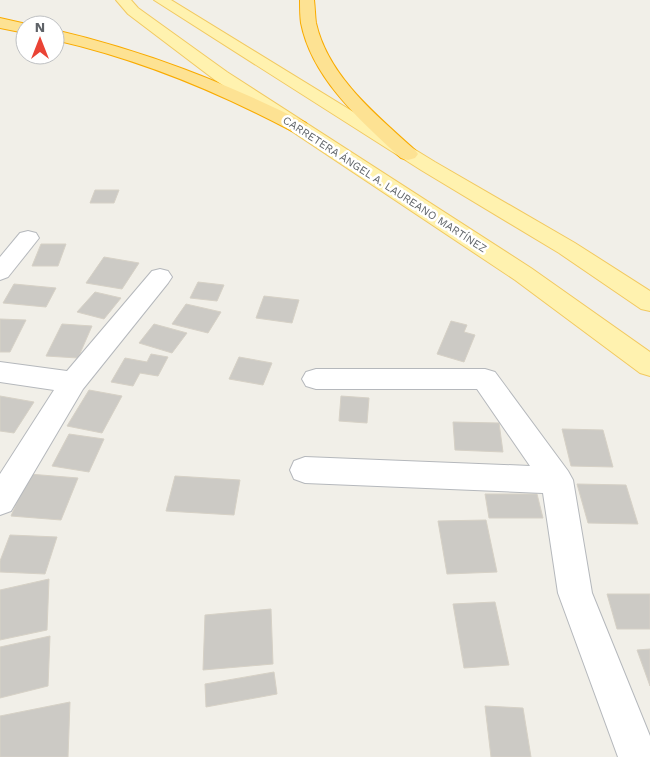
<svg xmlns="http://www.w3.org/2000/svg" width="650" height="757" font-family="'Work Sans',sans-serif">
<rect width="100%" height="100%" fill="#f1efe8"/>
<!-- building -->
<g fill="#cccac5" stroke="#d6d1c6">
<path d="M95 190H119L114 203H90Z"/>
<path d="M41 244H66L58 266H32Z"/>
<path d="M104 257 139 263 122 289 86 283Z"/>
<path d="M198 282 224 285 217 301 190 298Z"/>
<path d="M14 284 56 288 46 307 3 303Z"/>
<path d="M95 292 121 298 104 319 77 312Z"/>
<path d="M264 296 299 300 292 323 256 318Z"/>
<path d="M186 304 221 312 208 333 172 324Z"/>
<path d="M0 319 26 320 10 352H0Z"/>
<path d="M451 321 467 325 464 332 475 335 464 362 437 354Z"/>
<path d="M62 324 92 326 78 358 46 356Z"/>
<path d="M154 324 187 333 172 353 139 343Z"/>
<path d="M151 354 168 357 158 376 140 373 133 386 111 382 125 358 147 362Z"/>
<path d="M239 357 272 363 263 385 229 379Z"/>
<path d="M89 390 122 396 102 433 67 426Z"/>
<path d="M0 396 34 402 14 433 0 431Z"/>
<path d="M341 396 369 398 367 423 339 421Z"/>
<path d="M453 422 499 423 503 452 455 450Z"/>
<path d="M562 429 603 430 613 467 571 466Z"/>
<path d="M69 434 104 439 89 472 52 466Z"/>
<path d="M29 474 78 478 61 520 11 516Z"/>
<path d="M175 476 240 480 234 515 166 511Z"/>
<path d="M577 484 626 485 638 524 588 523Z"/>
<path d="M485 494H537L543 518H489Z"/>
<path d="M486 520 497 572 447 574 438 521Z"/>
<path d="M10 535 57 537 45 574 0 572V561Z"/>
<path d="M49 579 47 630 0 640V590Z"/>
<path d="M607 594H650V629H617Z"/>
<path d="M495 602 509 665 464 668 453 604Z"/>
<path d="M271 609 273 664 203 670 205 615Z"/>
<path d="M50 636 48 686 0 698V647Z"/>
<path d="M650 649V686L637 650Z"/>
<path d="M274 672 277 694 206 707 205 684Z"/>
<path d="M70 702 68 757H0V716Z"/>
<path d="M485 706 523 708 531 757H491Z"/>
</g>
<g fill="none" stroke-linecap="round" stroke-linejoin="round">
<defs>
<g id="minor">
<path d="M28 231 36 233 39 238 8 277 0 280V257L20 233Z"/>
<path d="M160 269 168 271 172 277 168 283 83 389 11 511 0 515V474L54 390 0 382V362L67 371 152 271Z"/>
<path d="M316 369H485L495 372 568 471 573 480 592 593 650 736V757H618L558 593 543 493 305 483 294 479 290 470 294 461 305 457 530 466 477 389H316L306 386 302 379 306 372Z"/>
</g>
<g id="major">
<path d="M116 0H131L138 8 227 72 531 268 650 352V376L640 373 515 280 215 80 128 14Z"/>
<path d="M154 0H171L435 162 575 243 650 291V311L641 309 559 253 421 170Z"/>
</g>
<g id="highway">
<path d="M300 0H314C315 8 315 16 316 23 328 76 376 115 415 150L418 154 415 158 408 160 401 158C362 122 312 79 301 23 300 16 300 8 300 0Z"/>
<path d="M0 18 31 25H25V33L0 28Z"/>
<path d="M55 30C145 51 224 82 306 123L308 127 306 131 299 133 292 131C216 91 139 59 55 40Z"/>
</g>
</defs>
<!-- minor casing -->
<use href="#minor" stroke="#b5b8bc" stroke-width="2"/>
<!-- major casing -->
<use href="#major" stroke="#f2c960" stroke-width="2"/>
<!-- highway casing -->
<use href="#highway" stroke="#f9ab00" stroke-width="2"/>
<!-- minor -->
<use href="#minor" fill="#fff" fill-rule="evenodd"/>
<!-- major -->
<use href="#major" fill="#fff2af" fill-rule="evenodd"/>
<!-- highway -->
<use href="#highway" fill="#fde293" fill-rule="evenodd"/>
</g>
<g text-anchor="middle" stroke-width="5" stroke-linejoin="round" paint-order="stroke">
<!-- far-street labels -->
<g font-size="11" fill="#5f6368" stroke="#fff">
<text transform="translate(385 184) rotate(33)" y="4">CARRETERA ÁNGEL A. LAUREANO MARTÍNEZ</text>
</g>
</g>
<!-- north arrow -->
<g transform="translate(40 40)"><circle r="24" fill="#ffffff" stroke="#bfc1c3"/>
<path d="M0-4L9 19L0 12L-9 19Z" fill="#ea4335"/>
<text y="-8" font-size="14" font-weight="bold" text-anchor="middle" fill="#5f6368">N</text>
</g>
</svg>
